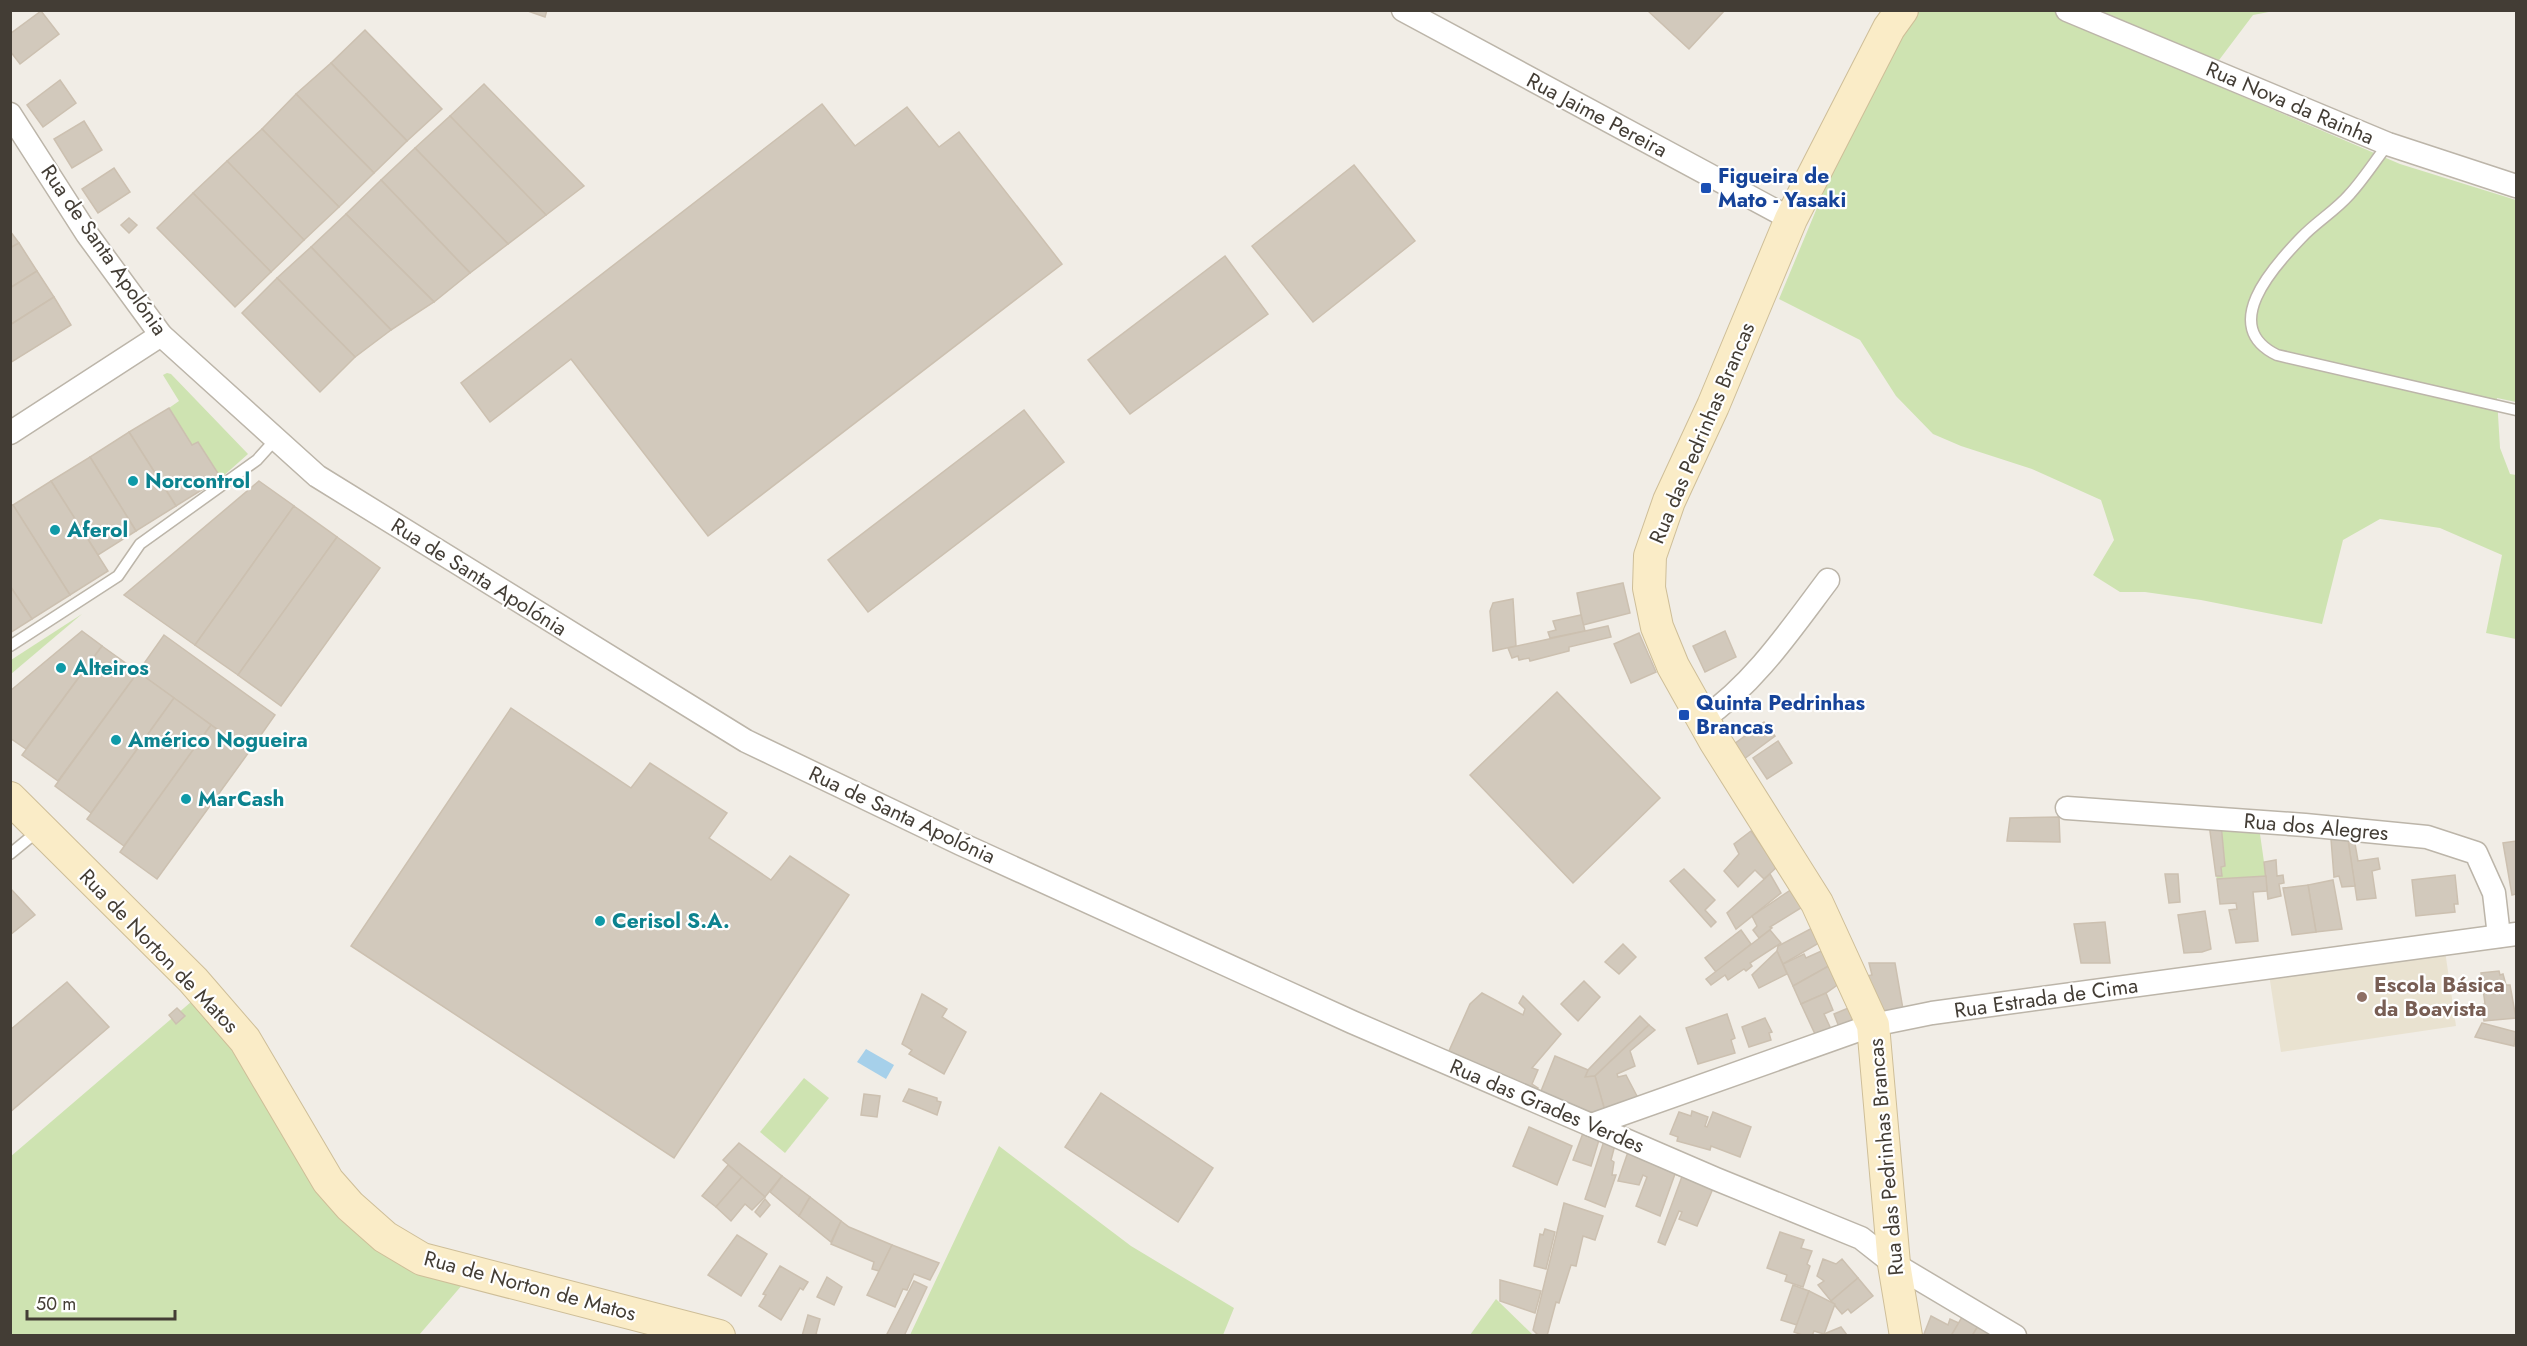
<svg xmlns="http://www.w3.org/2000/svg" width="2527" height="1346" font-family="Jost,sans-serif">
<rect width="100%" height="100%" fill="#f1ede6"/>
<!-- education -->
<path fill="#e9e2d0" d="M2444 944 2456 1026 2281 1052 2268 968Z"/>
<!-- green -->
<g fill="#cee3b1">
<path d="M1905 11H2274L2253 15 2204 80 2400 164 2516 200V402L2497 398 2500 448 2510 474 2516 475V639L2486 633 2502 555 2440 528 2380 519 2343 540 2322 624 2201 600 2145 592H2120L2093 575 2114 540 2101 500 2032 469 1961 446 1933 434 1896 396 1860 340 1779 299 1862 100Z"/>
<path d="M167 373 171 374 248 454 221 478 198 442 192 445 169 408 179 401 163 375Z"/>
<path d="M82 614 11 674V660Z"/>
<path d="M2221 824 2259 827 2266 876 2217 879 2216 876H2222L2221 867 2225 865Z"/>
<path d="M198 996 337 1185 463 1284 419 1335H11L10 1157Z"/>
<path d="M804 1078 829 1098 785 1153 760 1132Z"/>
<path d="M999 1146 1131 1246 1234 1308 1223 1335H910Z"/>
<path d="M1496 1299 1533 1335H1470Z"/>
</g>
<!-- water -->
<path fill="#a6d0ea" d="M866 1049 894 1065 886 1079 857 1062Z"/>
<!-- building -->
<g fill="#d2c9bc" stroke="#ccc0b0" stroke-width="1.5">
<path d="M525 10H547L545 17Z"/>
<path d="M1647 10H1725L1689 49Z"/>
<path d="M41 11 59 34 20 64 10 51V34Z"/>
<path d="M365 30 442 109 407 141 331 63Z"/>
<path d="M331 63 407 141 374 173 296 94Z"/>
<path d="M60 80 76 103 43 127 27 105Z"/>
<path d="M484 84 584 186 546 215 450 116Z"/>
<path d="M296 94 374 173 339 207 262 129Z"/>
<path d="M822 104 855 146 907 107 939 147 959 132 1062 264 708 536 571 359 490 422 461 383Z"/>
<path d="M450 116 546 215 508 244 415 148Z"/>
<path d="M84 121 102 150 72 168 54 139Z"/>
<path d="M262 129 339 207 304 240 227 161Z"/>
<path d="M415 148 508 244 470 273 381 180Z"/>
<path d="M227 161 304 240 271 272 193 193Z"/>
<path d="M1354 165 1415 241 1313 322 1252 246Z"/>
<path d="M114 168 130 192 98 213 82 189Z"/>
<path d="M381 180 470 273 434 302 346 214Z"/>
<path d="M193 193 271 272 235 307 157 228Z"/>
<path d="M346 214 434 302 391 330 311 247Z"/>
<path d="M129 218 137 225 129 233 121 225Z"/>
<path d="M10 231 19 243 10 248Z"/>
<path d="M19 243 37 271 10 288V248Z"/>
<path d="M311 247 391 330 355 357 277 278Z"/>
<path d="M1225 256 1268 314 1130 414 1088 360Z"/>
<path d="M37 271 54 297 10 325V288Z"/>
<path d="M277 278 355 357 320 392 242 313Z"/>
<path d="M54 297 71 325 10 363V325Z"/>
<path d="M169 408 192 445 198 442 221 478 176 506 129 432Z"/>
<path d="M1024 410 1064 462 868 612 828 560Z"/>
<path d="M129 432 176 506 136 531 90 457Z"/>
<path d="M90 457 136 531 98 555 51 481Z"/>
<path d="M51 481 108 571 70 595 13 505Z"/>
<path d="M259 481 294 506 195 645 124 595Z"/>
<path d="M13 505 70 595 32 619 10 586V506Z"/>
<path d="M294 506 337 537 238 675 195 645Z"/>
<path d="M337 537 380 568 281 706 238 675Z"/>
<path d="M1623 583 1630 613 1583 625 1577 593Z"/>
<path d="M10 586 32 619 10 633Z"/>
<path d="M1513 599 1516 646 1493 651 1490 611 1493 603Z"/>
<path d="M1581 615 1585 631 1550 638 1548 632 1556 630 1553 621Z"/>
<path d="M1608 626 1611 637 1569 647V651L1530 661 1529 658 1519 660 1518 656 1512 658 1508 648Z"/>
<path d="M82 631 102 646 26 749 10 738V691Z"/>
<path d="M1725 631 1736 657 1705 672 1693 646Z"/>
<path d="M1639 633 1656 672 1631 683 1614 644Z"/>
<path d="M164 635 275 715 249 752 138 672Z"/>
<path d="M102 646 138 672 58 781 22 755Z"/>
<path d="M138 672 174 698 91 813 55 786Z"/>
<path d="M1557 692 1660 798 1573 883 1470 775Z"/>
<path d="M174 698 211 725 124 846 87 819Z"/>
<path d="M511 708 631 788 650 763 727 813 709 838 771 880 790 856 849 895 674 1158 351 946Z"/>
<path d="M1764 722 1775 736 1740 762 1730 747Z"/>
<path d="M211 725 249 752 157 879 120 852Z"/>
<path d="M1778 741 1792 763 1767 779 1753 758Z"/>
<path d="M2059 817 2060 842 2007 841 2010 818Z"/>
<path d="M2209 824H2221L2225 866 2221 867 2222 876H2216Z"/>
<path d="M1751 831 1777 867 1764 879 1755 870 1738 887 1724 871 1739 854 1734 844Z"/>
<path d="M2354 838 2358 861 2378 858 2380 869 2372 871 2376 898 2357 900 2348 840Z"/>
<path d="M2331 839 2348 840 2355 886 2342 887 2339 876 2334 877Z"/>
<path d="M2516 841V894L2512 895 2503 843Z"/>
<path d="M2276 860 2277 876 2283 875 2284 883 2279 884 2281 896 2268 899 2264 862Z"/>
<path d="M1684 869 1715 900 1705 910 1716 922 1711 927 1670 881Z"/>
<path d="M1770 874 1781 893 1736 929 1727 913Z"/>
<path d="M2165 874H2178L2180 902 2169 903Z"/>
<path d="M2455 875 2458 904H2454L2455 912 2416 916 2412 880Z"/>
<path d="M2266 876 2267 891 2253 892 2258 941 2236 943 2229 910 2237 909 2236 903 2220 904 2217 879Z"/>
<path d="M2333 880 2342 929 2316 932 2308 885Z"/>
<path d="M2308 885 2316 932 2292 935 2283 888Z"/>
<path d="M10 888 35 915 10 935Z"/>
<path d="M1792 889 1804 906 1770 927 1772 928 1759 938 1753 930 1757 926 1752 916Z"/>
<path d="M2205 911 2211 949 2202 952 2184 953 2178 915Z"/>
<path d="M2105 922 2110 963H2081L2074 924Z"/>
<path d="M1816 926 1824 940 1783 964 1777 951 1778 946Z"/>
<path d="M1741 930 1751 944 1716 972 1705 958Z"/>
<path d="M1770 930 1781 943 1750 963 1752 966 1746 971 1744 969 1728 980 1725 975 1711 985 1706 979Z"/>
<path d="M1623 944 1636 957 1619 974 1605 962Z"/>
<path d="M1828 948 1834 963 1793 986 1783 964 1804 954 1806 958Z"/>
<path d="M1777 951 1787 974 1759 988 1752 975Z"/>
<path d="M1834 963 1843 981 1826 993 1801 1004 1793 986Z"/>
<path d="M1869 963H1895L1903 1009 1874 1012 1860 977 1872 975Z"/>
<path d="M2499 971 2500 975 2503 974 2506 985H2510L2516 1018 2484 1021 2481 1005 2485 1004 2481 973Z"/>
<path d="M1584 981 1600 997 1578 1021 1561 1004Z"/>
<path d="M67 982 109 1027 10 1112V1030Z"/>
<path d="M1482 993 1523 1015 1525 1009 1519 1003 1523 996 1561 1034 1532 1068 1538 1070 1532 1084 1538 1088 1536 1092 1449 1051 1470 1004Z"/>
<path d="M1826 993 1833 1010 1824 1014 1831 1029 1815 1034 1801 1004Z"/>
<path d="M922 994 947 1009 942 1017 966 1032 944 1074 909 1054 912 1050 902 1044Z"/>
<path d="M1853 1006 1854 1022 1839 1027 1834 1014Z"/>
<path d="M177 1008 185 1016 176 1024 169 1015Z"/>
<path d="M1727 1014 1735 1038 1731 1040 1735 1053 1698 1064 1686 1028Z"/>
<path d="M1640 1016 1649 1025 1595 1076 1585 1077 1588 1070Z"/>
<path d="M1765 1018 1772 1032 1769 1033 1771 1040 1749 1047 1742 1027Z"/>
<path d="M2482 1023 2516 1032 2514 1046 2475 1037Z"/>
<path d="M1649 1025 1655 1030 1630 1051 1635 1066 1617 1074 1618 1077 1626 1075 1638 1098 1605 1111 1595 1076Z"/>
<path d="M1555 1056 1588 1070 1585 1077 1595 1076 1605 1111 1587 1117 1539 1096Z"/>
<path d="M909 1089 937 1098V1101L941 1102 937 1115 903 1101Z"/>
<path d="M1101 1093 1213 1168 1178 1222 1065 1147Z"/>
<path d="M864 1094 880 1096 877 1117 861 1115Z"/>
<path d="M1692 1111 1708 1117 1705 1126 1707 1127 1713 1112 1751 1127 1740 1157 1711 1146 1710 1150 1677 1141 1678 1137 1670 1134 1679 1112 1691 1116Z"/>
<path d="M1529 1127 1572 1146 1557 1185 1513 1166Z"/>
<path d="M1583 1133 1599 1140 1591 1166 1573 1160Z"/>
<path d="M1604 1141 1615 1145 1611 1160 1614 1162 1612 1175H1616L1605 1207 1585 1199Z"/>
<path d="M739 1143 782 1176 765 1197 723 1160Z"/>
<path d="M1629 1149 1684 1171 1682 1177 1675 1174 1660 1216 1636 1206 1647 1177 1643 1175 1639 1185 1618 1181Z"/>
<path d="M728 1165 742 1177 716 1207 702 1196Z"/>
<path d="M1684 1171 1715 1184 1697 1226 1679 1219 1682 1212 1679 1211 1665 1245 1658 1242Z"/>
<path d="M782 1176 810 1197 799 1216 770 1192Z"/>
<path d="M742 1177 765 1197 752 1210 745 1204 731 1221 716 1207Z"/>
<path d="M810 1197 841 1221 831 1242 799 1216Z"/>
<path d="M765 1199 770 1205 760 1217 755 1212Z"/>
<path d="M1564 1203 1603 1216 1595 1240 1583 1236 1576 1266 1571 1265 1559 1303 1556 1302 1547 1336H1539L1533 1330Z"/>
<path d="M841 1221 849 1227 892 1245 879 1271 872 1269 874 1262 831 1244Z"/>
<path d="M1545 1229 1555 1232 1546 1269 1534 1266 1540 1234 1543 1235Z"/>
<path d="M1780 1232 1804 1240 1801 1248 1812 1251 1807 1264 1810 1266 1803 1287 1785 1281 1787 1275 1767 1268Z"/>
<path d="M737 1235 767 1254 741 1296 708 1275Z"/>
<path d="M892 1245 939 1263 930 1280 914 1274 907 1290 903 1289 895 1307 867 1295Z"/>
<path d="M1823 1259 1836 1264 1842 1259 1858 1278 1831 1301 1818 1285 1824 1281 1817 1276Z"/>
<path d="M780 1266 808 1282 803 1290 800 1288 781 1320 759 1306 766 1295 763 1294Z"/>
<path d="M827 1277 842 1287 834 1305 817 1297Z"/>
<path d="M1858 1278 1873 1296 1851 1313 1848 1309 1842 1314 1831 1301Z"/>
<path d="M1500 1280 1541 1291 1535 1313 1500 1301Z"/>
<path d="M914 1281 927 1287 904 1336H886Z"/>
<path d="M1793 1285 1809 1291 1797 1325 1781 1320Z"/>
<path d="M1809 1291 1835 1304 1824 1334 1814 1331 1812 1336H1805L1794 1332Z"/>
<path d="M808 1315 820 1319 816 1334 820 1336H802Z"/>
<path d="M1931 1316 1948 1325 1950 1319 1959 1323 1951 1336H1927L1924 1334Z"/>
<path d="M1962 1317 1978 1326 1972 1336H1951Z"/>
<path d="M1978 1326 1995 1336H1972Z"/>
<path d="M1841 1327 1847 1335 1822 1336 1824 1334Z"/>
</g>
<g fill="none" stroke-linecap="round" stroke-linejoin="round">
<defs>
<g id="lane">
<path d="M2388 144C2375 161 2363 180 2349 195 2335 211 2316 222 2301 238 2272 268 2219 327 2277 355L2516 410"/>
<path d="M10 646 118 576 140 544 257 460 275 440"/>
<path d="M10 854 38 831"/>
</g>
<g id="street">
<path d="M1403 10 1791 219"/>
<path d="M2067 10 2388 144 2516 186"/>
<path d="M10 114 87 234 161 335 317 476 746 741 961 844 1352 1022 1716 1179 1861 1238 1894 1264 2015 1336"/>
<path d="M10 433 161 335"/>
<path d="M1703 719C1754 684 1791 629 1828 580"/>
<path d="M2067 808 2305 825 2427 837 2476 853 2494 893 2499 936"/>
<path d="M1591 1125 1873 1025 1932 1013 2516 934"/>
</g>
<g id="secondary">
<path d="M1902 10 1889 28 1791 219 1713 406 1669 501 1650 556 1649 588 1657 627 1673 666 1715 741 1817 903 1873 1025 1894 1264 1906 1336"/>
<path d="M10 798 193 980 245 1040 328 1181 350 1206 385 1237 422 1259 719 1336"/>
</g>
</defs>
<!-- lane casing -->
<use href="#lane" stroke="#bcb5a9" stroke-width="13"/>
<!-- street casing -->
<use href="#street" stroke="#bcb5a9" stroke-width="25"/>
<!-- secondary casing -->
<use href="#secondary" stroke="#cebe98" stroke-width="34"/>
<!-- lane -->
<use href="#lane" stroke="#fff" stroke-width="10"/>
<!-- street -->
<use href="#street" stroke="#fff" stroke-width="22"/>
<!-- secondary -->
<use href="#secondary" stroke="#faecc7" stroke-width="32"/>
</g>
<!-- markers -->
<g fill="#1a4fb4" stroke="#fff" stroke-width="2">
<rect x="1700" y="182" width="12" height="12" rx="3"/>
<rect x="1678" y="709" width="12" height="12" rx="3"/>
</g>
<g fill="#0f9aa8" stroke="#fff" stroke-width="2">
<circle cx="133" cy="481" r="6"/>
<circle cx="55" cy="530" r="6"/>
<circle cx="61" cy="668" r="6"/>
<circle cx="116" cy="740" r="6"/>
<circle cx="186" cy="799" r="6"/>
<circle cx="600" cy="921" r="6"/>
</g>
<circle fill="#8d6e63" stroke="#fff" stroke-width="2" cx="2362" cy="997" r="6"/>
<g text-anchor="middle" stroke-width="4.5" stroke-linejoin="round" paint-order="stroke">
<!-- street labels -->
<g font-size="21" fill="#433d35" stroke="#fff">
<text transform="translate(2290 103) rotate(23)" y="7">Rua Nova da Rainha</text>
<text transform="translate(1597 115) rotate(28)" y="7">Rua Jaime Pereira</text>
<text transform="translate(104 250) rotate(55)" y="7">Rua de Santa Apolónia</text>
<text transform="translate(1702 433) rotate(-67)" y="7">Rua das Pedrinhas Brancas</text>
<text transform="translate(479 577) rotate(32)" y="7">Rua de Santa Apolónia</text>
<text transform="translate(902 815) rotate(25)" y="7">Rua de Santa Apolónia</text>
<text transform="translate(2316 827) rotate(5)" y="7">Rua dos Alegres</text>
<text transform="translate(159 951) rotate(46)" y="7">Rua de Norton de Matos</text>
<text transform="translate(2046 998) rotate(-8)" y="7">Rua Estrada de Cima</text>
<text transform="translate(1547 1106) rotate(23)" y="7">Rua das Grades Verdes</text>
<text transform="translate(1886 1157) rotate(-95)" y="7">Rua das Pedrinhas Brancas</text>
<text transform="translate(530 1286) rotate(15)" y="7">Rua de Norton de Matos</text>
</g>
<!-- transit labels -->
<g font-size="21" font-weight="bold" fill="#164399" stroke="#fff" text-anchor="start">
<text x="1718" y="183">Figueira de<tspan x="1718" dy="24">Mato - Yasaki</tspan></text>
<text x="1696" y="710">Quinta Pedrinhas<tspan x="1696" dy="24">Brancas</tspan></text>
</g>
<!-- culture labels -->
<g font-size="21" font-weight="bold" fill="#0d838f" stroke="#fff" text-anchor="start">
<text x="145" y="488">Norcontrol</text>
<text x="67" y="537">Aferol</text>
<text x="73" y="675">Alteiros</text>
<text x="128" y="747">Américo Nogueira</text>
<text x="198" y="806">MarCash</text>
<text x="612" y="928">Cerisol S.A.</text>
</g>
<!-- education labels -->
<g font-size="21" font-weight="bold" fill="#785e54" stroke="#fff" text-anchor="start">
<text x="2374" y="992">Escola Básica<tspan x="2374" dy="24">da Boavista</tspan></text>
</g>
</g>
<!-- border -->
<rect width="2527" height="1346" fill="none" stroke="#433d35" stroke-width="24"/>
<!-- scale -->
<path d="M27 1310v9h148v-9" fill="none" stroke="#433d35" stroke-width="3"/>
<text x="36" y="1310" font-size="18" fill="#433d35" stroke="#ffffff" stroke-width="4.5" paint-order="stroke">50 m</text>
</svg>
